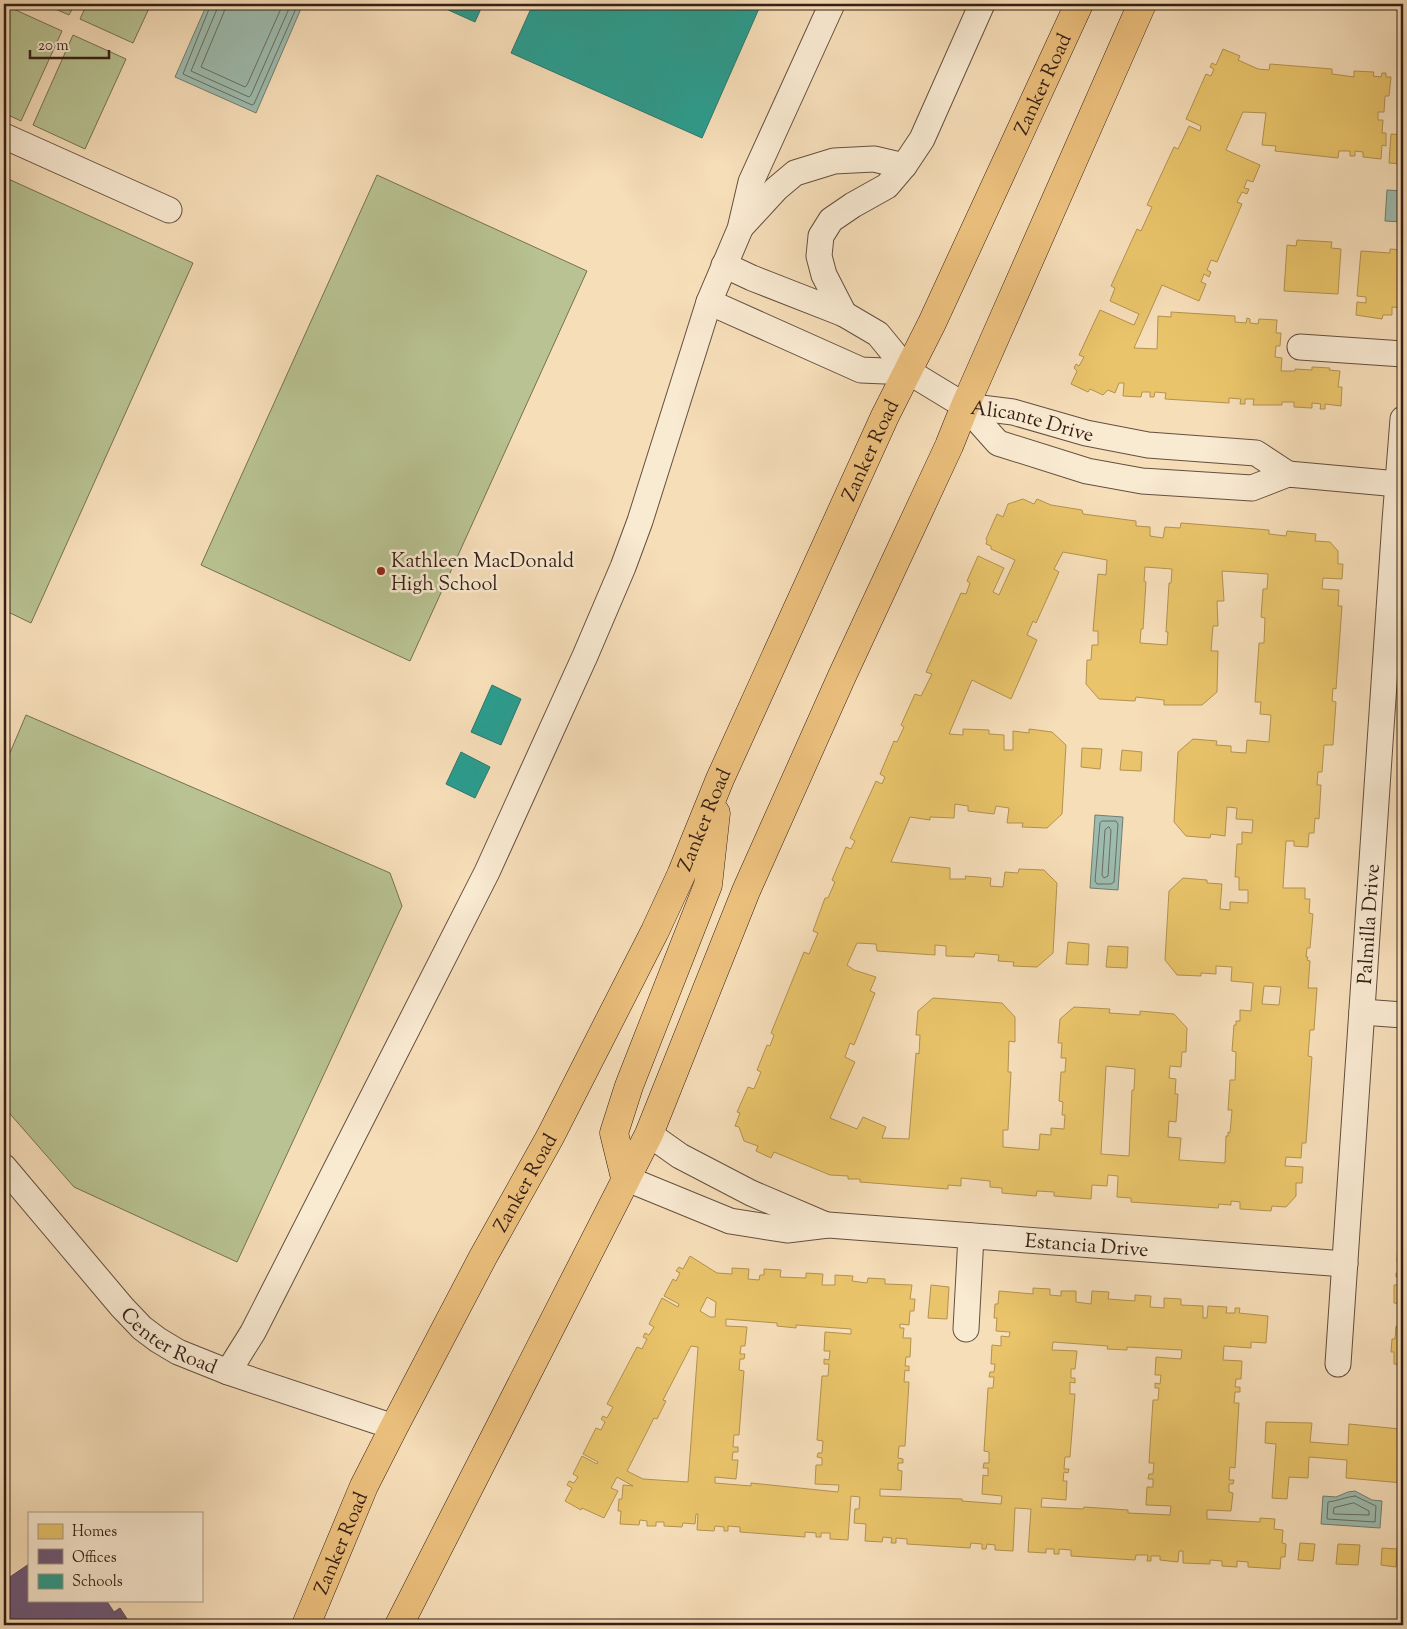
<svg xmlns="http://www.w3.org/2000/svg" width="1407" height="1629" font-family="'Sorts Mill Goudy',serif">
<rect width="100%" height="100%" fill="#f6deb9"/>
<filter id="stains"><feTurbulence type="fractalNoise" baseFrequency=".004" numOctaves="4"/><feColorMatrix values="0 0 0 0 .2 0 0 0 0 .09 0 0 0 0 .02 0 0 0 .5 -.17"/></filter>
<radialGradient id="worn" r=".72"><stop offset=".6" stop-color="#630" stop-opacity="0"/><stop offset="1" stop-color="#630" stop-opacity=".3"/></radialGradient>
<!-- green -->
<g fill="#b8c292" stroke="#767054">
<path d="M44 4H75L69 15Z"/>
<path d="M87 4H151L133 43 80 19Z"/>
<path d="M9 7 62 31 21 121 4 113V19Z"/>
<path d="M73 35 126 59 85 149 33 125Z"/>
<path d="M377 175 587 271 410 661 201 565Z"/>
<path d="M4 177 193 263 31 623 4 610Z"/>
<path d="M26 715 390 873 402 906 237 1262 74 1187 4 1107V767Z"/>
</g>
<!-- water -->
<g fill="#9dbcaf" stroke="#737d71">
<path d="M207 4H303L256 113 175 77Z"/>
<path d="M1387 190 1403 191V222L1385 221Z"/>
<path d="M1095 815 1123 817 1118 890 1090 888Z"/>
<path d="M1355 1491 1372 1500 1382 1501 1380 1528 1321 1524 1323 1496 1336 1497 1348 1492Z"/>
</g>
<!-- homes -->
<g fill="#e9c46a" stroke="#b39250" fill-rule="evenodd">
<path d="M1223 49 1240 56 1238 60 1258 69 1269 70 1270 64 1332 69V74L1354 77V71L1374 72 1373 76 1381 77 1382 73H1386V77H1391L1389 96H1385L1384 112H1378V120H1383L1382 133H1386V146L1382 145 1381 159 1363 157V152L1355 151V156H1350V151H1339L1338 158 1275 151 1276 146 1262 145 1266 113 1243 112 1226 150 1260 165 1253 182 1247 180 1244 188 1249 189 1247 194 1242 192 1237 202 1242 204 1217 262 1211 260 1207 270 1211 272 1209 277 1204 274 1201 282 1206 284 1199 301 1162 285 1134 348 1157 349 1158 316 1171 317V312L1235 316V322L1246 323 1247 318 1250 319V323L1258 324 1259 319 1277 320 1276 333H1281L1280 346H1276L1275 357 1282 358 1281 371H1295V369L1312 370V367L1330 368 1329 370 1340 371 1338 387H1342L1341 406 1325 404V409H1320L1321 404 1312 403V408L1294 407V402H1282V405H1253L1254 399H1245V404H1240L1241 399 1229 398V403L1165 399 1166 393 1155 392 1154 397H1150V392H1142L1141 397 1123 396 1124 383H1119L1115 393 1108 390 1103 395 1090 389 1088 392 1071 384 1077 371 1074 368 1076 364 1079 366 1084 357 1079 355 1100 310 1134 325 1139 314 1110 301 1115 288 1111 286 1137 229 1141 231 1152 207 1147 205 1174 147 1178 149 1189 126 1200 131 1201 126 1186 119 1206 74 1211 76 1214 69 1210 67 1212 63 1216 65Z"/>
<path d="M1391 134 1403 135V164L1389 163Z"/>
<path d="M1297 240 1332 242 1331 248 1341 249 1338 294 1284 291 1287 245 1296 246Z"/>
<path d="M1390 249 1403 250V308L1392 307V315H1383L1382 319 1356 315 1357 302 1366 303V297L1357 296 1361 251 1390 253Z"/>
<path d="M1023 499 1034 504 1037 499 1051 505 1082 510 1083 514 1136 521V526L1150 527V536L1163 538 1165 527 1180 528 1181 523 1269 530V534L1286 536 1287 531 1316 534 1315 541 1330 542 1338 551V564H1343L1342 579 1323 578 1322 589 1339 590 1338 606H1342L1336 689 1333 688 1332 701 1336 702 1333 745H1324L1322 772H1318L1317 785H1321L1319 819 1315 818 1314 833H1309L1308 847 1294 846V841H1286L1283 888H1305V899H1310L1309 913 1313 914 1310 948H1307L1306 957H1308L1307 960 1310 961 1308 988H1317L1314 1030H1310L1308 1056 1312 1057 1306 1143H1302L1301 1158 1286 1157 1285 1166 1303 1167 1302 1183H1296V1196L1286 1207 1272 1206 1271 1211 1240 1209V1202L1231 1201V1205L1219 1204 1218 1208 1131 1202V1198L1117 1197 1118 1176 1108 1175 1107 1186 1092 1185 1091 1199 1054 1196V1192L1037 1191 1036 1196 1002 1193V1188L990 1187V1181L961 1178V1186L948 1185V1189L860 1182V1179H848V1176L830 1175 774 1152 771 1158 756 1151 758 1146 744 1141 739 1127 735 1126 740 1113 737 1112 748 1087 754 1089 761 1072 757 1070 767 1045 770 1046 774 1035 771 1033 804 952 809 954 818 933 813 931 825 898H828L835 882 832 880 846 847 851 849 855 841 850 838 876 781 882 784 885 777 880 774 894 741 897 742 904 727 901 725 915 694 921 696 932 674 926 672 961 593 966 594 970 583 967 581 978 556 1004 568 993 592 999 595 1015 560 991 549V546L986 544 987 541 986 539 997 514 1003 517 1008 504ZM1063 552 1107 560 1106 575 1098 574 1093 631H1098V645H1092L1091 660H1087L1086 684 1099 699 1135 701 1136 697 1164 700V705H1202L1217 692 1218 651H1211L1213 626H1218L1217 601H1224L1222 571 1268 574 1267 589H1263L1261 617 1265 618 1264 643H1259L1255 702H1261L1260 714 1271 715 1269 742 1247 740 1246 753 1231 752V746L1216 745 1217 741 1193 739 1178 752 1174 822 1186 836 1210 838 1211 834 1225 836 1227 807 1237 808 1236 819 1253 820 1252 833 1242 832V844H1237L1235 877H1239V890H1248V903L1230 902V910L1220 909 1222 884 1207 883V880L1183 878 1169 891 1165 960 1177 975 1201 976V973L1216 974V966L1232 967 1231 981 1253 983 1251 1011 1240 1010V1021H1236V1025H1234L1232 1051 1236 1052 1235 1080H1230L1228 1110H1232L1230 1133 1228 1132V1136H1226L1225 1163 1179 1160 1181 1138 1168 1137 1169 1121 1176 1122 1178 1094H1175L1176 1079 1169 1078 1170 1066 1181 1067 1182 1052H1186L1187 1028 1174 1014 1140 1011V1015L1109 1013 1110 1009 1074 1007 1060 1019 1058 1043H1062L1061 1058H1066L1065 1072H1061L1059 1101 1063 1102 1062 1115H1065L1064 1129 1051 1128V1135L1040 1134 1039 1150 1003 1147V1130H1008L1011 1072H1008L1009 1041 1015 1042V1017L1002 1003 933 998 918 1011 916 1035H920L919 1054 916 1053 909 1139 882 1138 886 1127 863 1117 857 1129 830 1118 855 1062 845 1057 850 1043 854 1045 875 993 870 991 876 977 854 970 847 965 857 943 876 944 877 951 935 955V945L946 946V956L974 957 975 953 999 955 998 961 1014 962 1013 966 1037 967 1053 953 1057 883 1044 870 1019 869 1018 873 1005 872 1003 887 990 886 991 878 965 876 966 879H950V868L891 862 910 817 930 820V817L954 818 955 804 968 806V811L994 814 996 806 1009 808 1007 823H1023L1022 827 1047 828 1062 814 1066 745 1052 732 1029 729V733L1013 731V750H1004V735L989 734V730L963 729V735L949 734 972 680 1011 699 1037 640 1027 635 1033 621 1036 623 1059 572 1054 569ZM1145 567 1172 569 1171 583H1169L1166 632H1168L1167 645 1140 643 1141 629H1143L1146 582 1144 581ZM1264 986 1281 987 1279 1005 1262 1004ZM1106 1066 1135 1069 1134 1090H1132L1129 1156 1101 1154Z"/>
<path d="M1082 748 1102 749 1100 769 1081 767Z"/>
<path d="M1122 750 1142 752 1141 771 1120 770Z"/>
<path d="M1068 942 1089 944 1088 965 1066 964Z"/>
<path d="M1108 946 1128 947 1127 968 1106 967Z"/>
<path d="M1400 1198H1403V1304L1394 1303V1285H1400L1401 1278 1396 1277V1273H1401L1402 1262H1397Z"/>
<path d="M690 1256 717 1273 732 1274V1268L749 1269 748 1279 759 1280 760 1275H764V1269L781 1270 780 1277 806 1278V1273L823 1274 822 1285H835V1275L853 1276 852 1281 867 1283 868 1278 885 1279V1284L912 1285 910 1299H915L914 1311H910L909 1325 900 1324V1328H904L903 1338H911L910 1357H906L905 1366H909V1371L905 1370 904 1382H909L905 1446H899L898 1458 903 1459V1463H898V1470L902 1471 901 1490 880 1489V1496L962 1499V1501L1001 1504 1002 1496 982 1494 983 1475 988 1476V1468H983L984 1463H989V1452L984 1451 988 1388H993L994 1377H989L990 1372H994L995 1364H991L992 1345 1001 1346V1336L1009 1337 1010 1332 996 1331 997 1318H994L995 1304H998L999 1291 1033 1294V1288L1050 1289V1295L1061 1296V1291H1076V1302L1091 1304 1092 1291 1109 1292 1108 1299 1135 1301V1295L1151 1296 1150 1307 1164 1308V1298L1181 1299V1305L1203 1306V1318H1207L1208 1306 1227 1307 1226 1313H1235V1308H1240L1239 1313 1268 1316 1266 1343 1251 1342V1348L1224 1346 1223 1360 1242 1361 1241 1379H1236L1235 1387H1240V1392H1235L1234 1403H1239L1235 1468 1230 1467 1229 1480H1234L1233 1484H1229V1492L1233 1493 1231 1511 1207 1510V1519L1260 1522V1518L1275 1519 1274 1529 1283 1530 1282 1543 1286 1544 1285 1557H1281L1280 1569 1248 1567V1562L1237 1561V1567L1222 1566V1561L1210 1560V1564L1183 1563V1551H1179L1178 1562 1160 1560V1556H1151V1561H1147L1148 1555H1136L1135 1560 1071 1556V1550L1059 1549V1554H1054V1549H1046V1553L1028 1552 1031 1509 1015 1508 1013 1551 995 1550V1545L987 1544 986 1549H982V1544L971 1543 970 1548 907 1544V1539L896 1538V1543H891L892 1538 883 1537 882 1542 865 1541 866 1524 854 1523 855 1509H859L860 1497 851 1496 848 1540 830 1539V1533H821V1537H816V1533L805 1532V1537L740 1532V1527L728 1526V1531H724V1527L715 1526 714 1531 697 1530 698 1514H696L695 1524 683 1523 682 1527 664 1526V1522H656V1526H647V1521L640 1520 639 1525 620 1524 621 1511H618L619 1499H622L623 1485 633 1486 617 1477 611 1488 618 1491 604 1518 582 1508 581 1510 565 1501 572 1488 567 1485 569 1481 574 1483 578 1477 573 1474 582 1456 597 1464 598 1462 583 1454 596 1428 601 1430 605 1422 601 1419 603 1416 607 1418 613 1407 607 1404 637 1347 642 1349 647 1339 643 1337 645 1333 649 1335 654 1327 649 1324 662 1298 678 1307 679 1304 664 1296 673 1279 676 1281 680 1273 676 1271 679 1267 683 1269ZM707 1297 716 1302 715 1317H710L700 1311ZM726 1319 777 1323V1326L796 1328V1325L851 1329V1334L825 1332 824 1351H830L829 1360 824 1359V1364H829L828 1376H822L817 1440 823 1441 822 1453H818L817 1457 822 1458V1465H816L815 1484 839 1485 838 1492 751 1483V1486L715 1483V1477L736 1479 738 1460H732L733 1452H738V1447H733L734 1435H739L744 1371 739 1370 740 1359H744L745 1354H740L741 1346H745L747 1327 726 1326ZM1053 1342 1108 1346 1107 1349 1127 1350V1347L1182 1350 1181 1359 1156 1357 1155 1375H1161L1160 1384 1155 1383V1388H1159L1158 1400H1153L1149 1463H1154L1153 1474H1149L1148 1479H1153V1487H1147L1146 1505 1171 1506 1170 1515 1128 1513V1510L1084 1507 1083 1509 1041 1507 1042 1498 1066 1500 1067 1481H1063L1064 1472 1068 1473 1069 1469H1064L1065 1457H1070L1075 1394H1070V1382L1075 1383V1378H1071V1369H1075L1077 1351 1052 1350ZM691 1346 698 1347 688 1482 643 1479 627 1471 654 1418 657 1419 666 1401 663 1400Z"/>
<path d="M931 1285 949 1287 947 1319 928 1318Z"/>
<path d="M1396 1326H1403V1365L1394 1364V1352H1391L1392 1339H1395Z"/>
<path d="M1402 1400H1403V1483L1346 1478 1347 1460 1309 1457 1308 1478 1289 1477 1287 1499 1272 1498 1276 1444 1265 1443 1266 1422 1312 1423 1310 1442 1348 1445 1349 1424 1400 1429Z"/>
<path d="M1300 1543 1315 1544 1313 1561 1298 1560Z"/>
<path d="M1338 1544 1360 1545 1358 1565 1336 1564Z"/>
<path d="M1382 1548 1397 1549 1396 1567 1381 1565Z"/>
</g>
<!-- offices -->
<path fill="#6d597a" stroke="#5c485c" d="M29 1564V1600H106L114 1612 120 1608 131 1625H4V1581Z"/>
<!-- schools -->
<g fill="#2a9d8f" stroke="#2d776a">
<path d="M435 4H483L475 22Z"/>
<path d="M533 4H761L702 138 511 53Z"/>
<path d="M492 685 521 699 501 745 471 732Z"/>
<path d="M461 752 490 767 475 798 446 784Z"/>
</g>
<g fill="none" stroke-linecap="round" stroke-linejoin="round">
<!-- shore -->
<g stroke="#696e62" stroke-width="1">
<path d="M211 4 183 74 252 105 254 104 298 4"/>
<path d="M218 4 217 9 191 71 249 97 251 95 291 4"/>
<path d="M225 4 224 12 201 67 245 87 247 85 283 4"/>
<path d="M1102 821H1116L1118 824 1114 882 1111 884H1097L1095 881 1100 823Z"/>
<path d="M1109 827 1111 830 1108 876 1104 878 1102 875 1105 830Z"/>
<path d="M1355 1496 1376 1506 1375 1522 1327 1519 1328 1502C1338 1501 1345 1497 1355 1496Z"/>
<path d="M1354 1503 1369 1511V1515L1335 1514 1333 1513 1334 1508Z"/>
</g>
<defs>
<g id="minor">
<path d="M4 136 169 210"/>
<path d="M741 227 776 189 795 173 834 161 874 159 904 166"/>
<path d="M724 265 752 278 844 314 878 334 909 372 965 406 998 443 1087 471 1142 481 1252 488 1288 474 1398 484"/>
<path d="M709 302 861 370 909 372"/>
<path d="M844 314 824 275 819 256 821 236 831 220 853 205 887 186 904 166 922 139 982 4"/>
<path d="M1300 347 1403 354"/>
<path id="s1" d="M965 406 1013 412 1086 433 1148 445 1256 453 1288 474"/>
<path d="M1362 1012 1403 1015"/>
<path d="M649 1134 680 1156 751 1193 826 1225"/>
<path id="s2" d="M4 1167 122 1307 142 1328 158 1340 178 1352 228 1372 394 1427"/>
<path id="s3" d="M625 1178 730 1221 787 1230 828 1225 1345 1264"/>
<path d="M966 1329 971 1236"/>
<path id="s4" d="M1338 1364 1395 521 1403 419"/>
<path d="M228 1372 253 1332 278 1283 487 872 585 656 623 567 640 521 709 302 740 229 751 182 832 4"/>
</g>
<g id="major">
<path d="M625 1178 614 1133 629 1086 708 885 716 813"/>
<path id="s5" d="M306 1625 364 1486 394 1427 483 1257 550 1137 655 931 681 875 720 779 885 416 932 323 1079 4"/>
<path d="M399 1625 649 1134 746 891 842 676 949 446 965 406 1142 4"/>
</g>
</defs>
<!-- minor casing -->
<use href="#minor" stroke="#654f3e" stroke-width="27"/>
<!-- major casing -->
<use href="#major" stroke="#351f15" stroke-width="29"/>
<!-- minor -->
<use href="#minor" stroke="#f9ead2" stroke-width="25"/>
<!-- major -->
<use href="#major" stroke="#ebbf7c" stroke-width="28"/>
</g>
<!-- markers -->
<circle fill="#8f2418" stroke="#f9ead2" stroke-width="2" cx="381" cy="571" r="5"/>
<g text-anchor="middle" stroke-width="5" stroke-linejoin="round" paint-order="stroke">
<!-- street labels -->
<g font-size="20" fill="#351f15" stroke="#f9ead2">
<text dy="7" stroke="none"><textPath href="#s5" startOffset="1709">Zanker Road</textPath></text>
<text dy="7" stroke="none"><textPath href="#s1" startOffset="69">Alicante Drive</textPath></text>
<text dy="7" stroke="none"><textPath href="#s5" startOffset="1304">Zanker Road</textPath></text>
<text dy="7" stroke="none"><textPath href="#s5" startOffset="899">Zanker Road</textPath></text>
<text dy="7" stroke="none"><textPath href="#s4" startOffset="441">Palmilla Drive</textPath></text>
<text dy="7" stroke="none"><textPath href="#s5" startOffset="494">Zanker Road</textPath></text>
<text dy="7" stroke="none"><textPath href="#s3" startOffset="472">Estancia Drive</textPath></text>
<text dy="7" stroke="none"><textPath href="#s2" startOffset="242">Center Road</textPath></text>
<text dy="7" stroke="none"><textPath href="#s5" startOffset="89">Zanker Road</textPath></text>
</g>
<!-- poi labels -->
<g font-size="20" fill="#351f15" stroke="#f9ead2" text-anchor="start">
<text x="391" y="567">Kathleen MacDonald<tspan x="391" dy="23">High School</tspan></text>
</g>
</g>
<!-- margin -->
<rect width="1407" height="1629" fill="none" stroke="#f6deb9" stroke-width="20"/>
<rect x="5" y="5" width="1397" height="1619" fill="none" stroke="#351f15" stroke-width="2.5"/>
<rect x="10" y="10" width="1387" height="1609" fill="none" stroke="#351f15"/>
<!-- legend -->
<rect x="28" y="1512" width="175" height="90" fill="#f9ead2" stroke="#ab9986"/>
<rect x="38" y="1524" width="25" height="15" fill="#e9c46a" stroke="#ab9986"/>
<text x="72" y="1536" font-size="15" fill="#351f15">Homes</text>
<rect x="38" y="1549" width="25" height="15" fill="#6d597a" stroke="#ab9986"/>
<text x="72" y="1562" font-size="15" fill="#351f15">Offices</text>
<rect x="38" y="1574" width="25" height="15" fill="#2a9d8f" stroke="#ab9986"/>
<text x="72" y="1586" font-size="15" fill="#351f15">Schools</text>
<!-- scale -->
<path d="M30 50v8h79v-8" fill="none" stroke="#351f15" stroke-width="2.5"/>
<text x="38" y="50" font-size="15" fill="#351f15" stroke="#f9ead2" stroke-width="4" paint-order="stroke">20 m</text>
<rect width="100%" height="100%" filter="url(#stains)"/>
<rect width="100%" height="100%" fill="url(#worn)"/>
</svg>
